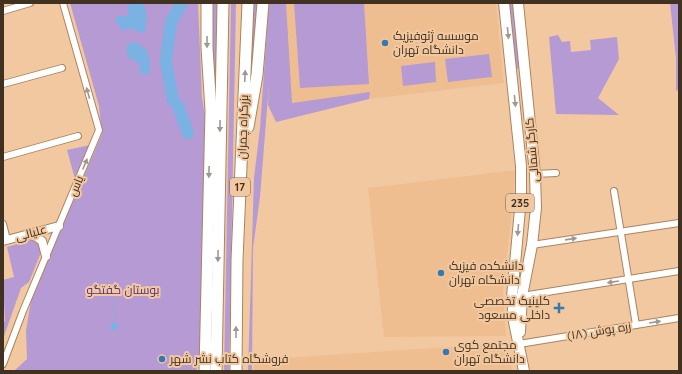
<svg xmlns="http://www.w3.org/2000/svg" width="682" height="374" font-family="Quicksand,Cairo,sans-serif">
<rect width="100%" height="100%" fill="#f2c8a0"/>
<!-- built -->
<g fill="#eebe90">
<path d="M272 3H496L504 83 352 101 276 122 268 105Z"/>
<path d="M516 170 503 295 506 336 384 337 368 188Z"/>
<path d="M509 343 512 371H254V360Z"/>
</g>
<!-- green -->
<g fill="#b59ad4">
<path d="M70 3H198L202 98 207 127 200 342 199 360 196 371 15 370 27 359 26 331 31 300 102 134 99 106Z"/>
<path d="M211 3H217L216 73 212 74Z"/>
<path d="M231 3H236L229 371H224Z"/>
<path d="M251 3H257L255 59 250 63Z"/>
<path d="M269 3H273L271 48 273 3H286L292 103 370 92 369 99 276 122 268 105 269 84 260 197 253 248 252 371H248L254 178 260 128Z"/>
<path d="M294 3H364L369 84 300 88Z"/>
<path d="M508 3H513L520 67 518 69 515 67Z"/>
<path d="M670 3H679V89L676 91V58Z"/>
<path d="M558 35 562 42 570 41 571 52 591 50 590 40 617 37 619 59 598 98 619 115 556 114 549 37Z"/>
<path d="M489 54 492 77 448 82 445 59Z"/>
<path d="M435 62 436 82 403 86 401 66Z"/>
<path d="M90 145V147L75 179 67 150Z"/>
<path d="M35 239 42 250 29 282 21 288 3 339V322L5 321 3 280 14 277 7 247Z"/>
</g>
<!-- water -->
<g fill="#7ab2e3">
<path d="M128 3H143L147 16 145 31 142 33 134 29 122 30 117 23 116 16H128Z"/>
<path d="M135 42 145 48C149 56 151 63 149 73L146 75 140 73 139 63 128 57 126 48 129 44Z"/>
<path d="M114 293 115 323 118 324V330H111V323H114Z"/>
</g>
<g fill="none" stroke-linecap="round" stroke-linejoin="round">
<!-- river -->
<g stroke="#7ab2e3" stroke-width="12">
<path d="M166 60 171 22 182 3"/>
<path d="M166 62 173 100 178 106 188 133"/>
</g>
<defs>
<g id="minor">
<path d="M3 11 30 3"/>
<path d="M3 84 62 68"/>
<path d="M3 157 78 136"/>
<path d="M535 174 556 173"/>
<path d="M614 191 636 325"/>
<path d="M3 224 7 240"/>
<path d="M532 245 679 223"/>
<path d="M522 296 679 271"/>
<path d="M519 344 679 318"/>
<path d="M3 364 23 311 99 130 63 3"/>
</g>
<g id="tertiary">
<path d="M29 235 35 236 42 241 46 256"/>
<path d="M3 241 59 226"/>
</g>
<g id="primary">
<path d="M504 3 521 166V198L512 297 514 322 524 371"/>
<path d="M518 3 535 174 536 208 532 245 522 296 520 332"/>
</g>
<g id="trunk">
<path d="M248 127 257 75 263 3"/>
<path d="M205 371 211 110 207 48V3"/>
<path d="M216 371 223 3"/>
<path d="M236 371 237 260 248 3"/>
</g>
</defs>
<!-- minor casing -->
<use href="#minor" stroke="#ab845e" stroke-width="8"/>
<!-- tertiary casing -->
<use href="#tertiary" stroke="#ab845e" stroke-width="10"/>
<!-- primary casing -->
<use href="#primary" stroke="#ab845e" stroke-width="12"/>
<!-- trunk casing -->
<use href="#trunk" stroke="#ab845e" stroke-width="13"/>
<!-- minor -->
<use href="#minor" stroke="#fff" stroke-width="6"/>
<!-- tertiary -->
<use href="#tertiary" stroke="#fff" stroke-width="8"/>
<!-- primary -->
<use href="#primary" stroke="#fff" stroke-width="10"/>
<!-- trunk -->
<use href="#trunk" stroke="#fff" stroke-width="11"/>
</g>
<!-- one-way arrows -->
<defs><path id="oneway-solid" d="M-6-.8H1V-3.2L6.5 0L1 3.2V.8H-6Z"/></defs>
<g fill="#a09890">
<use href="#oneway-solid" transform="translate(508 33) rotate(84)"/>
<use href="#oneway-solid" transform="translate(207 42) rotate(90)"/>
<use href="#oneway-solid" transform="translate(245 76) rotate(-87)"/>
<use href="#oneway-solid" transform="translate(88 93) rotate(-106)"/>
<use href="#oneway-solid" transform="translate(515 101) rotate(84)"/>
<use href="#oneway-solid" transform="translate(220 126) rotate(91)"/>
<use href="#oneway-solid" transform="translate(85 164) rotate(-67)"/>
<use href="#oneway-solid" transform="translate(209 172) rotate(91)"/>
<use href="#oneway-solid" transform="translate(518 230) rotate(95)"/>
<use href="#oneway-solid" transform="translate(571 239) rotate(-8)"/>
<use href="#oneway-solid" transform="translate(218 256) rotate(91)"/>
<use href="#oneway-solid" transform="translate(613 282) rotate(171)"/>
<use href="#oneway-solid" transform="translate(655 322) rotate(-9)"/>
<use href="#oneway-solid" transform="translate(236 332) rotate(-90)"/>
</g>
<!-- markers -->
<g fill="#3679af" stroke="#f2c8a0" stroke-width="1.5">
<circle cx="385" cy="43" r="4"/>
<circle cx="441" cy="273" r="4"/>
<path d="M557 302h4v4h4v4h-4v4h-4v-4h-4v-4h4z"/>
<circle cx="446" cy="352" r="4"/>
<circle cx="162" cy="359" r="4"/>
</g>
<g text-anchor="middle" stroke-width="4" stroke-linejoin="round" paint-order="stroke">
<!-- shield labels -->
<g fill="#f2c8a0" stroke="#765e46" stroke-width="1">
<rect x="230" y="178" width="20" height="18" rx="3"/>
<rect x="506" y="194" width="28" height="18" rx="3"/>
</g>
<g font-size="11" font-weight="bold" fill="#413120">
<text x="240" y="191">17</text>
<text x="520" y="207">235</text>
</g>
<!-- poi labels -->
<g font-size="12" fill="#413120" stroke="#f2c8a0" text-anchor="start">
<text x="393" y="40">موسسه ژئوفیزیک<tspan x="393" dy="14">دانشگاه تهران</tspan></text>
<text x="449" y="270">دانشکده فیزیک<tspan x="449" dy="14">دانشگاه تهران</tspan></text>
<text x="550" y="305" text-anchor="end">کلینیک تخصصی<tspan x="550" dy="14">داخلی مسعود</tspan></text>
<text x="454" y="349">مجتمع کوی<tspan x="454" dy="14">دانشگاه تهران</tspan></text>
<text x="170" y="363">فروشگاه کتاب نشر شهر</text>
</g>
<!-- street labels -->
<g font-size="12" fill="#413120" stroke="#f2c8a0">
<text transform="translate(243 127) rotate(-88)" y="4">بزرگراه چمران</text>
<text transform="translate(532 150) rotate(-95)" y="4">کارگر شمالی</text>
<text transform="translate(76 186) rotate(-67)" y="4">یاس</text>
<text transform="translate(31 233) rotate(-15)" y="4">علیالی</text>
<text transform="translate(599 331) rotate(-9)" y="4">زره پوش (۱۸)</text>
</g>
<!-- park labels -->
<g font-size="12" fill="#57317a" stroke="#f2c8a0">
<text x="123" y="294">بوستان گفتگو</text>
</g>
</g>
<!-- border -->
<rect width="682" height="374" fill="none" stroke="#413120" stroke-width="8"/>
</svg>
